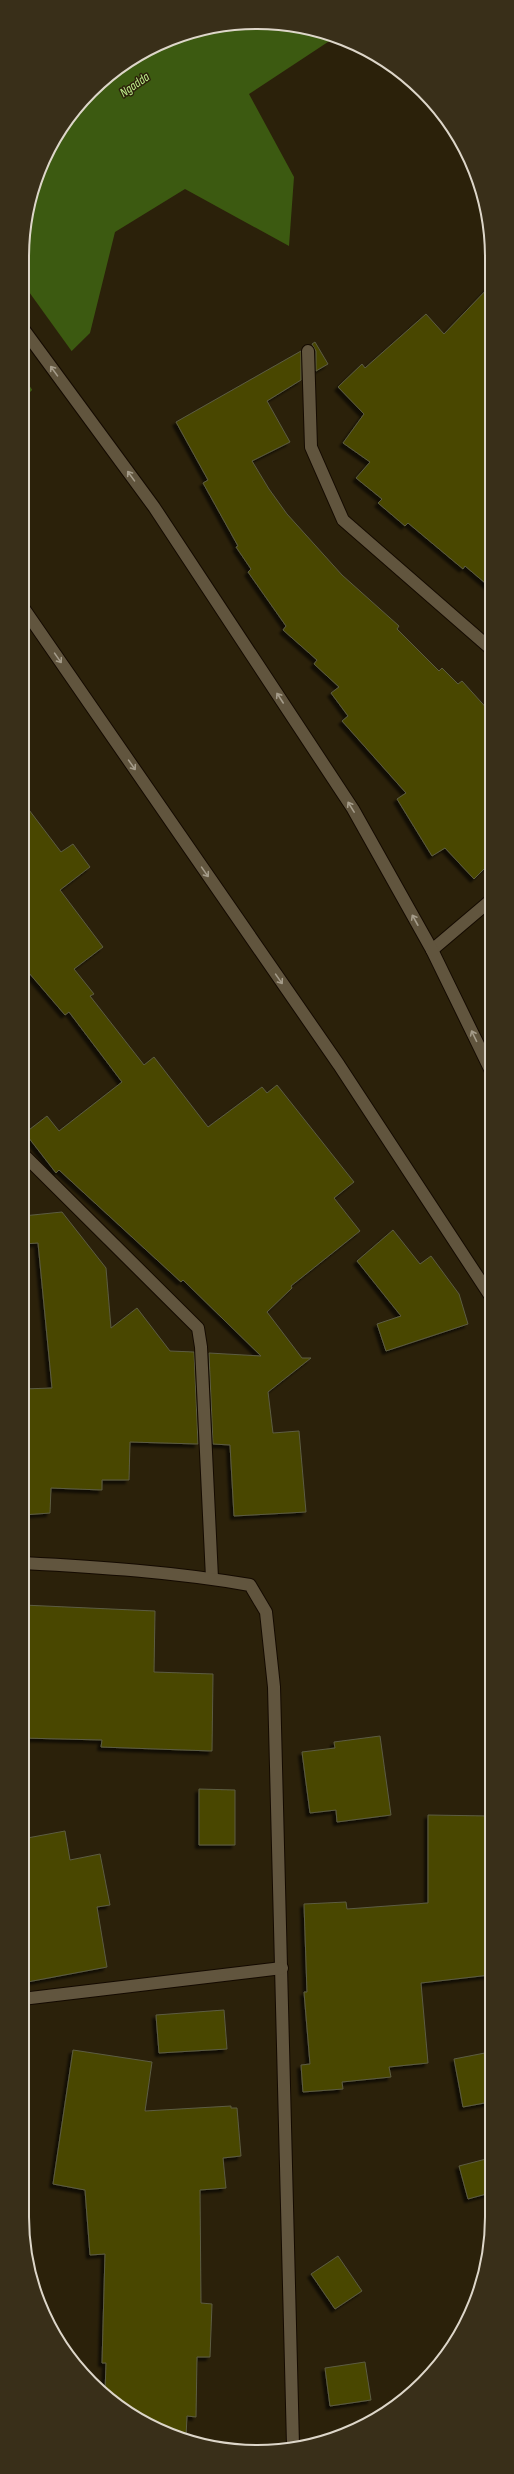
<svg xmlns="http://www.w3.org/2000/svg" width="514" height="2474" font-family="'Sofia Sans Condensed',sans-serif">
<defs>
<filter id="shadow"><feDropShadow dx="-3.5" dy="3.5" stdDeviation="1" flood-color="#0009"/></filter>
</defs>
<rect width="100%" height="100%" fill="#2b210a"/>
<!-- water -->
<path fill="#3c5a11" d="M287 24 334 38 249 94 294 177 289 246 185 189 115 232 90 333 24 398V227L53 140 114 71 196 30Z"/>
<!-- pier -->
<path fill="#2b210a" d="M24 285 73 353 33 391 24 378Z"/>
<!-- building -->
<g fill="#4a4700" stroke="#5c5c42" filter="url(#shadow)">
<path d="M491 285V588L465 566 463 569 408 523 405 526 378 503 382 499 356 478 370 462 343 443 364 414 338 387 362 364 365 368 426 314 444 334Z"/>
<path d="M315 342 328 364 316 371V351L312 344Z"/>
<path d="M301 351V380L267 401 290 442 252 461 269 489 287 514 342 575 399 626 397 629 439 671 442 668 458 684 462 681 491 713V862L474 879 445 848 432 856 397 799 406 793 342 721 348 716 331 693 339 687 314 664 317 660 283 630 286 626 248 572 251 569 236 547 238 546 203 483 208 480 176 422Z"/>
<path d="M23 802 61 852 73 844 90 867 60 890 103 947 74 969 94 994 90 996 144 1065 154 1057 208 1127 262 1087 267 1093 277 1085 354 1182 334 1198 360 1231 291 1286 292 1288 267 1312 302 1358H311L268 1392 273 1433 299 1431 306 1512 234 1516 230 1445 213 1444 209 1353 261 1356 183 1280 181 1282 59 1170 56 1173 25 1133 47 1116 59 1131 122 1082 69 1012 65 1015 23 966Z"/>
<path d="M62 1212 106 1268 111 1328 137 1308 170 1351 194 1352 198 1444 130 1442 129 1480H102V1490L51 1488 50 1513 23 1515V1389L52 1388 38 1243 23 1244V1216Z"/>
<path d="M393 1230 420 1264 431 1256 459 1294 468 1324 386 1351 377 1324 401 1316 357 1261Z"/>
<path d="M23 1605 155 1611 154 1672 213 1674 212 1751 101 1747 102 1740 22 1738Z"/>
<path d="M380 1736 391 1815 337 1822 336 1810 310 1813 302 1752 335 1748 334 1742Z"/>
<path d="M199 1789 235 1790V1845H199Z"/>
<path d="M428 1815 490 1816V1975L421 1983 428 2063 389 2067 391 2077 342 2082 343 2089 303 2092 301 2065 310 2064 304 1992H307L304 1904 346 1902 347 1909 428 1903Z"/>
<path d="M65 1831 70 1860 100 1854 110 1905 97 1907 107 1967 22 1983V1839Z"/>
<path d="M224 2010 227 2049 159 2053 156 2015Z"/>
<path d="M73 2050 152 2062 145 2111 231 2106V2108H237L241 2156 223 2158 226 2188 200 2190 201 2303 212 2304 210 2357H197L196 2417 187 2416 186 2437 153 2428 105 2393 106 2363H102L105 2254 90 2255 85 2190 53 2184Z"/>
<path d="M490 2052V2102L463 2107 454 2059Z"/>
<path d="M490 2158V2193L468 2199 459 2166Z"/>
<path d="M338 2256 362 2291 335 2309 311 2274Z"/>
<path d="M365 2362 371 2400 330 2406 325 2368Z"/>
</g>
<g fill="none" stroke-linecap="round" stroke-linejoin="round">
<defs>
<g id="minor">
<path d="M308 351 311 447 343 520 491 649"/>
<path d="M432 950 491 900"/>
<path d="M23 1154 198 1328 201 1347 212 1578"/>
<path d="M23 1563C99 1567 175 1572 250 1585L266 1612 274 1687 293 2445"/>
<path d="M22 1999 282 1968"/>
</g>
<g id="secondary">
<path d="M24 330 154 507 353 809 432 950 491 1071"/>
<path d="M24 609 339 1065 491 1297"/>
</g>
</defs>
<!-- minor casing -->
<use href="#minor" stroke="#140a00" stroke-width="14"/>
<!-- secondary casing -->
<use href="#secondary" stroke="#140a00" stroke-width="14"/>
<!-- minor -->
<use href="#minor" stroke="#61553e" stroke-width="12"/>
<!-- secondary -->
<use href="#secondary" stroke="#61553e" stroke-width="12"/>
</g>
<!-- one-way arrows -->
<defs><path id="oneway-shaft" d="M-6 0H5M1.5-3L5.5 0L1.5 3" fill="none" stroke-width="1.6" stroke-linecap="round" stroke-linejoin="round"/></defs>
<g stroke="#a59c8a">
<use href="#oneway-shaft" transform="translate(54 371) rotate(-126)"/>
<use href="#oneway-shaft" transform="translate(131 476) rotate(-126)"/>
<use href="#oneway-shaft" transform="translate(58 658) rotate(55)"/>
<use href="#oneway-shaft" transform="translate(280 698) rotate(-123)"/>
<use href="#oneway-shaft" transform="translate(132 765) rotate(55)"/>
<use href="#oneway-shaft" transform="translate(351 807) rotate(-122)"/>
<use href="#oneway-shaft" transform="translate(205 872) rotate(55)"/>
<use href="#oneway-shaft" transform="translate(415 920) rotate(-119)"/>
<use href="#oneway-shaft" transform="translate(279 979) rotate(55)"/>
<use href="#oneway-shaft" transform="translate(474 1036) rotate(-116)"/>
</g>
<g text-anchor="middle" stroke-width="3" stroke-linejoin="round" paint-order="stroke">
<!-- water labels -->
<g font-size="13" font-style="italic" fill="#bdec8a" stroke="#2b210a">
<text transform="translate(134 84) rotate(-35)" y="5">Ngadda</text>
</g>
</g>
<!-- crop -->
<path d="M0 0H514V2474H0ZM257 29H257A228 228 0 0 1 485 257V2217A228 228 0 0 1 257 2445H257A228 228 0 0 1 29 2217V257A228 228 0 0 1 257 29Z" fill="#392f19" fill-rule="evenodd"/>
<path fill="none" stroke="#ddd6c9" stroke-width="2" d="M257 29H257A228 228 0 0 1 485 257V2217A228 228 0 0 1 257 2445H257A228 228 0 0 1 29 2217V257A228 228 0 0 1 257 29Z"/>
</svg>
